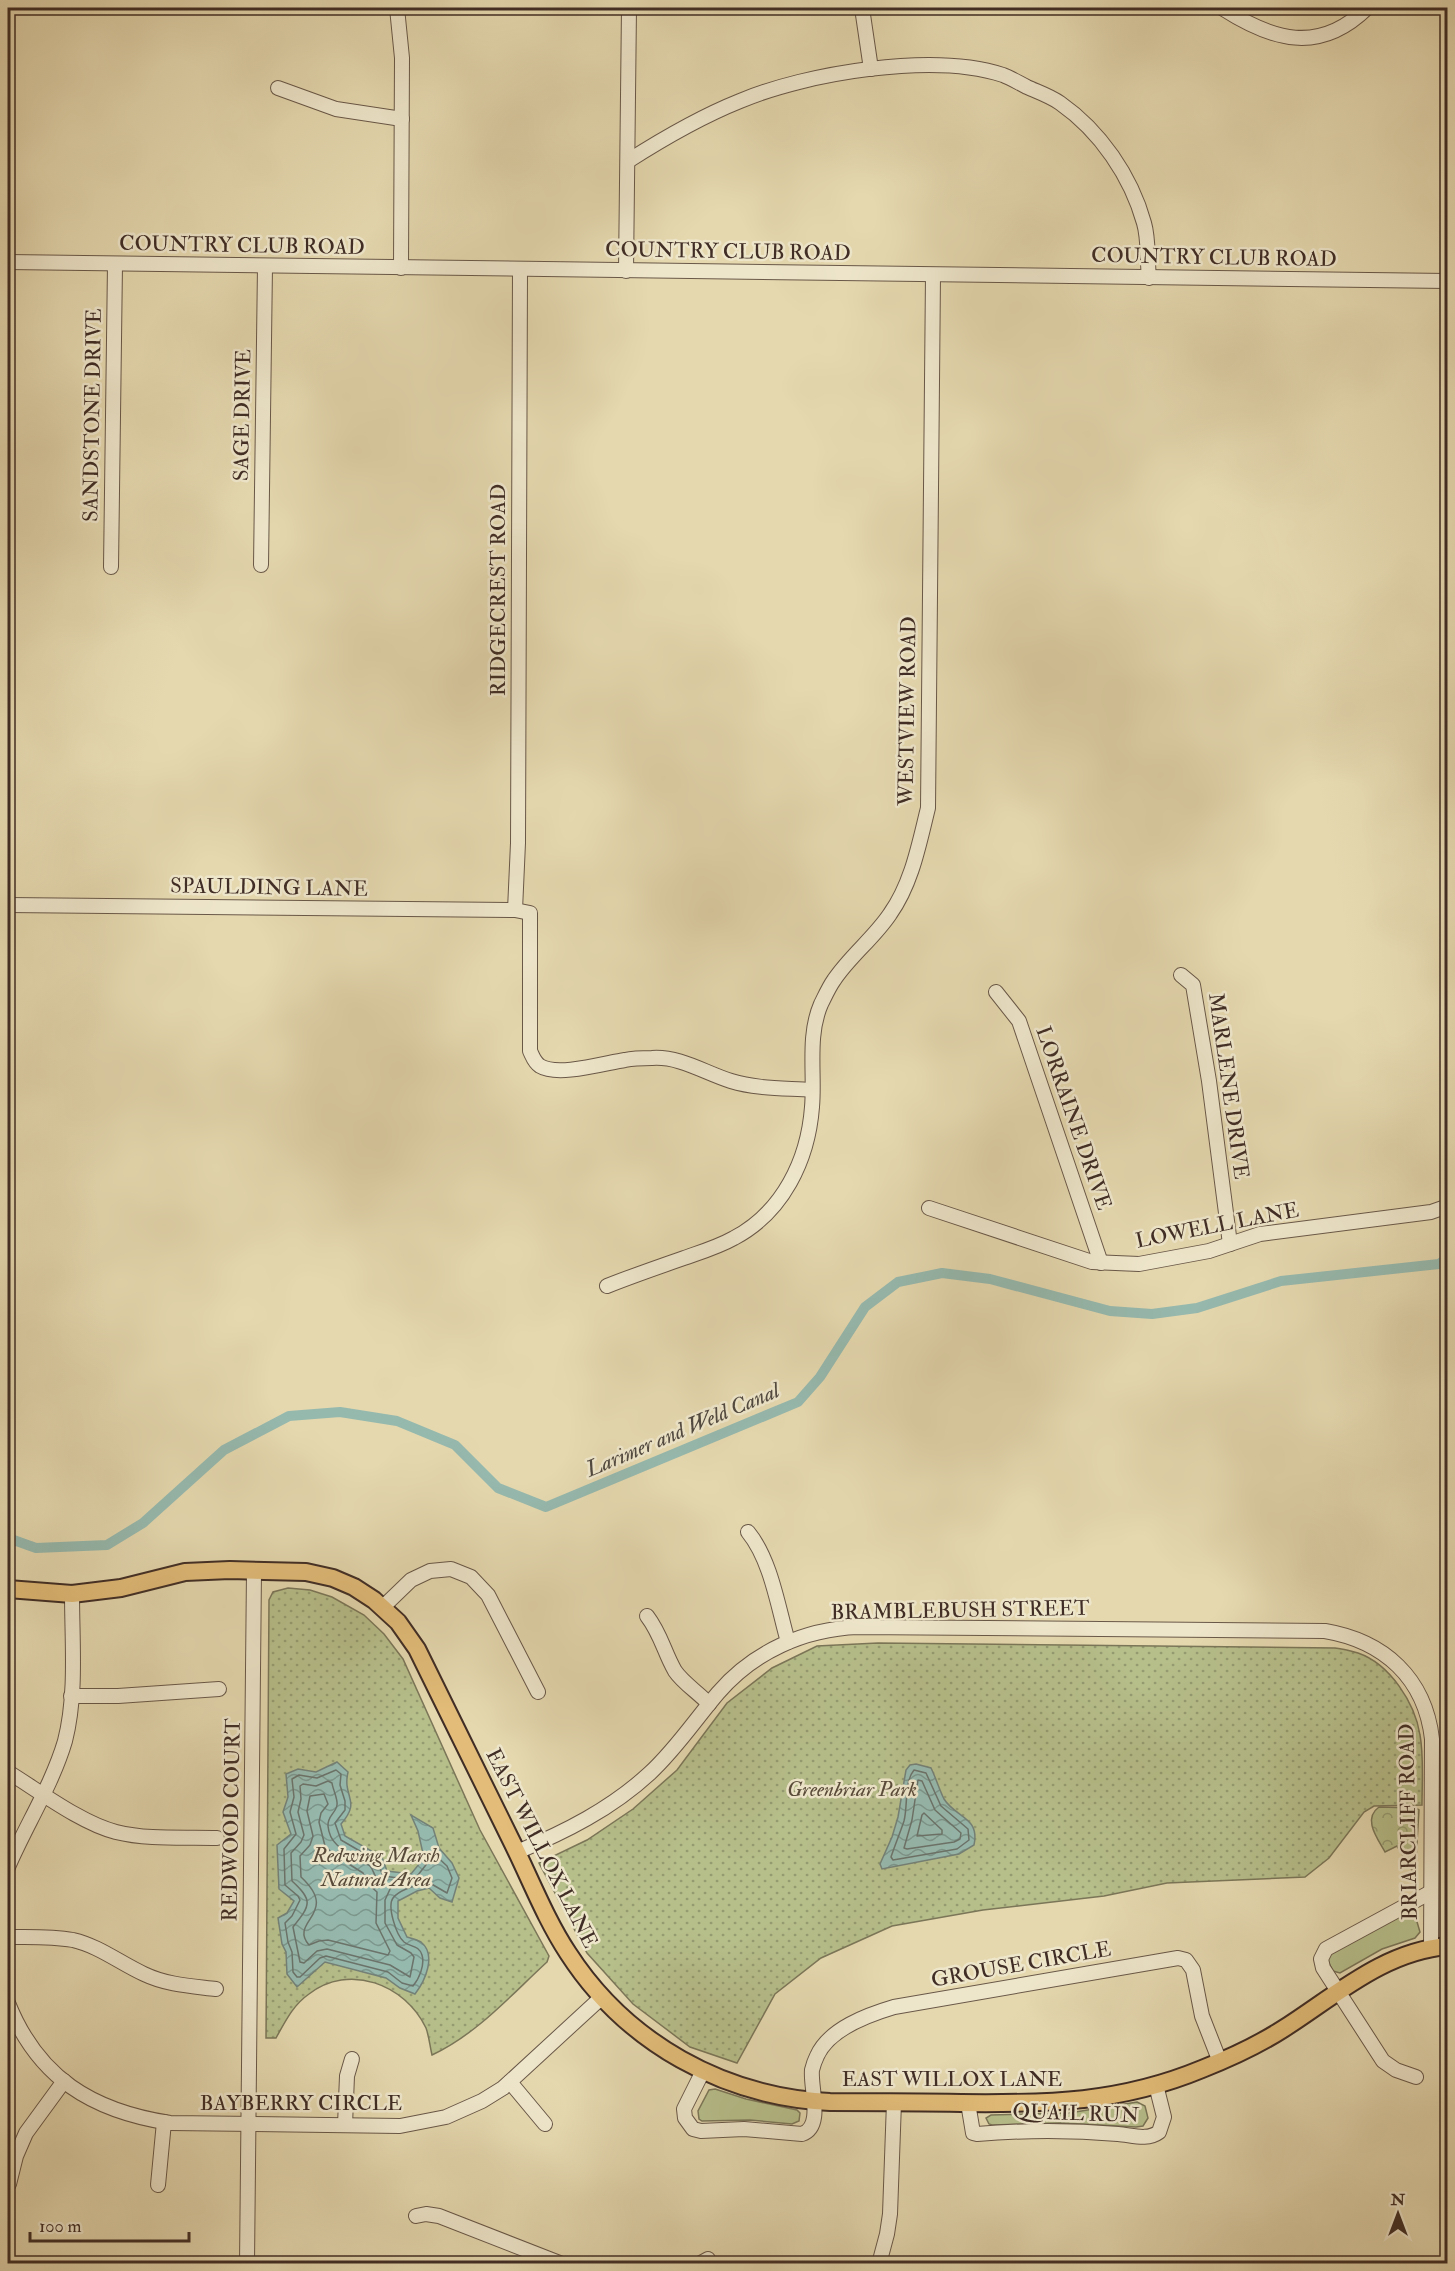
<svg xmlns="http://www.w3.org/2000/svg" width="1455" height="2271" font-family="'IM FELL Double Pica',serif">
<defs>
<pattern id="forest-crowns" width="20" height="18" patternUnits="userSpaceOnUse" patternTransform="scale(1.5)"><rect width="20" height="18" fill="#b6be8a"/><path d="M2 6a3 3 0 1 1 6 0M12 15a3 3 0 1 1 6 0" fill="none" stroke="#959b71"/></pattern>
<pattern id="park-dots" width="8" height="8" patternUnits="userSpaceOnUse" patternTransform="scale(1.5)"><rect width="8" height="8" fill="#b6be8a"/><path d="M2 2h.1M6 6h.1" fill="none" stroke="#959b71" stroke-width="1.8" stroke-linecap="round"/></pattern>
<pattern id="water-waves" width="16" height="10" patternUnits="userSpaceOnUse" patternTransform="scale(1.5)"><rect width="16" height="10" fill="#96b9ae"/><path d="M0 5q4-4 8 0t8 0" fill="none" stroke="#7c978d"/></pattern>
</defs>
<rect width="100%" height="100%" fill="#e5d8af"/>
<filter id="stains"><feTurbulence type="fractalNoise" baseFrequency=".00333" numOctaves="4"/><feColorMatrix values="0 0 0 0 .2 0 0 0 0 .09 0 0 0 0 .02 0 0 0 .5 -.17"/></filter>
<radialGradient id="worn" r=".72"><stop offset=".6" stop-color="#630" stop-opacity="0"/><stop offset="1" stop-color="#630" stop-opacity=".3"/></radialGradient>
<!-- green -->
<g fill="#b6be8a" stroke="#7b7658" stroke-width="1.5">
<path d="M1407 1912 1415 1915 1420 1932 1415 1938 1382 1949 1340 1973 1333 1971 1327 1959 1332 1953Z"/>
<path d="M715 2089 746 2099 797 2110 800 2113 799 2121 792 2124 750 2120 702 2121 699 2119 698 2111 709 2090Z"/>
<path d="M1137 2102 1145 2106 1148 2118 1143 2126 1136 2127 1062 2123 992 2125 989 2124 986 2118 991 2115 1069 2113Z"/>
</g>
<!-- forest -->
<path fill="url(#forest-crowns)" stroke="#7b7658" stroke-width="1.5" d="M1379 1807 1416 1808 1419 1810 1415 1875 1397 1846 1385 1852C1378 1839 1362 1819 1379 1807Z"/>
<!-- park -->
<g fill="url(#park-dots)" stroke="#7b7658" stroke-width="1.5">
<path d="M288 1588 310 1590 332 1597 364 1615 384 1634 403 1659 480 1830 549 1956 547 1962C511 1995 477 2034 432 2055 430 2047 429 2036 426 2028 405 1984 349 1963 309 1994 293 2005 285 2022 276 2038H266L269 1600 273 1592Z"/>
<path d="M878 1643 1335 1648C1343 1649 1351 1651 1358 1653 1390 1664 1415 1703 1420 1735 1424 1757 1422 1782 1422 1805L1374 1806 1364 1812 1329 1858 1305 1877 1167 1883 1104 1896 983 1910 892 1926 821 1958 775 1994 737 2063 690 2047 633 2004 587 1953 539 1863 587 1840 633 1809 677 1770 727 1703 772 1668 817 1646Z"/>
</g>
<!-- water -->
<g fill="url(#water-waves)" stroke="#748177" stroke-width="1.5">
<path d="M337 1762 348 1772C342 1798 362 1800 341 1824L345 1836 382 1857 387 1871 411 1874 424 1858 418 1831 411 1815 433 1828 439 1848 452 1863 459 1878 452 1902 440 1898 429 1888 417 1891 398 1901V1918L407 1937C411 1938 417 1940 421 1942 437 1955 425 1981 415 1994L400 1988 386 1978 325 1962 297 1987 287 1974 286 1952 282 1944 278 1918 287 1913 294 1901 279 1889 277 1845 291 1834 283 1812 288 1797 286 1774 298 1769 316 1772Z"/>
<path d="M916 1764 931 1768C936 1778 939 1789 944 1799 956 1818 980 1817 974 1845L959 1854 882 1869 880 1864 892 1837 898 1817 906 1770 910 1765Z"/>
</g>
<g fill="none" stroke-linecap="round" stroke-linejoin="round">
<!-- shore -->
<g stroke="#6b736a" stroke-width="1.5">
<path d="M336 1770 341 1774 340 1785 345 1801V1810L335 1823 341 1840 377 1861 383 1876 414 1880 429 1861V1854L432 1852 447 1866 452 1878 447 1893 428 1882C418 1885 400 1889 393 1898 387 1906 396 1935 404 1942 410 1947 419 1945 422 1955 425 1965 419 1979 413 1986L402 1983 388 1972 326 1956 320 1958 300 1977H297L293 1972 292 1952 288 1942 285 1923 292 1916 300 1900 298 1896 285 1885 284 1849 296 1834 290 1812 294 1797 292 1779 299 1775 317 1778Z"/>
<path d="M914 1770 926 1773 941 1806 968 1829 969 1840 957 1849 893 1860 891 1857C895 1845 900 1833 904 1821 908 1806 904 1782 914 1770Z"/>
<path d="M918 1780 922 1781 935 1810 961 1833 960 1839 954 1842 907 1849 904 1848 912 1820Z"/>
<path d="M328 1781 332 1783C333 1790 338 1799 337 1805 336 1813 327 1816 328 1826 330 1850 354 1853 370 1866 374 1870 374 1877 379 1882L391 1887 385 1900V1923L397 1945 411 1953 414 1957 410 1977 390 1965 327 1949 317 1951 304 1963 300 1962 293 1927C311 1905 313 1900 292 1881L291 1853 301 1842 304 1835 298 1812 301 1799 300 1786 303 1784 316 1786Z"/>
<path d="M324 1794 328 1804 321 1813 319 1822 325 1846 333 1854 363 1873 368 1884 377 1892 376 1923 390 1951 388 1955 328 1940 319 1941 309 1945C288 1921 341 1914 301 1877L300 1856 310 1845 313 1836 307 1811 310 1796Z"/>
<path d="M924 1813 942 1830V1834L917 1836 922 1815Z"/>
</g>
<!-- canal -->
<path stroke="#96b9ae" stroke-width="10" d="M8 1538 36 1548 107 1545 143 1523 224 1450 289 1416 340 1412 397 1421 455 1445 498 1488 546 1507 798 1402 820 1377 865 1307 898 1282 942 1273 990 1279 1110 1311 1152 1314 1197 1308 1281 1281 1439 1264 1448 1258"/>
<defs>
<g id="minor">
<path d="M397 8 402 58 401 268"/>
<path d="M862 8 871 69"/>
<path d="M1222 8C1272 40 1319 55 1367 8"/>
<path d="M278 88 336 109 402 119"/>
<path d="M628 161C664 138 700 117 740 101 806 73 933 52 1003 75 1011 78 1019 83 1027 87 1038 92 1050 96 1060 103 1100 131 1131 176 1144 223 1149 240 1147 260 1149 278"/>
<path d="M8 262 1448 281"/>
<path d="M626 271 629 8"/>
<path d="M261 565 265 266"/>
<path d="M111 567 115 264"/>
<path d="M8 905 515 910 530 913V1051C533 1057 534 1062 540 1066 558 1077 605 1063 625 1060 634 1058 643 1058 652 1058 680 1056 705 1073 731 1081 757 1089 785 1088 812 1090"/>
<path d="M515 910 518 843 520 269"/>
<path d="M1181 975 1193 985 1209 1081 1230 1244"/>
<path d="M996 992 1019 1021 1101 1263"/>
<path d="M929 1208 1092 1262 1139 1264 1209 1251 1260 1234 1431 1212 1448 1206"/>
<path d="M607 1286C632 1276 658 1267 684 1258 701 1252 718 1247 734 1238 783 1212 808 1160 812 1107 815 1074 807 1036 821 1004 825 996 829 987 834 980 850 956 874 938 890 914 912 883 919 844 928 808L933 275"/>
<path d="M748 1532C771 1560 778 1607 788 1642"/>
<path d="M383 1607 411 1580 430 1571 451 1569 471 1577 488 1595 538 1692"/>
<path d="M647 1616C661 1634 664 1652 675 1671 683 1683 699 1693 709 1704"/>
<path d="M71 1696H118L219 1689"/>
<path d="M8 1772C39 1791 81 1823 116 1832 148 1840 184 1837 217 1838"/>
<path d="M517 1852C565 1832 611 1809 650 1773 676 1749 695 1720 718 1693 753 1652 804 1629 858 1627L1325 1631C1384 1641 1425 1678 1432 1739L1431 1948"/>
<path d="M8 1867C26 1825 52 1785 65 1741 77 1694 72 1642 72 1594"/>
<path d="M8 1937C29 1937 51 1936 73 1940 99 1946 120 1963 144 1974 167 1985 191 1986 216 1989"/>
<path d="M8 2003C38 2078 92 2111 170 2123L400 2126 446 2117 482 2101 503 2088 602 1997"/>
<path d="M703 2071 684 2109 685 2118 693 2129 701 2131 744 2129 802 2134C824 2127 810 2087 812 2070 813 2066 815 2060 817 2056 829 2029 867 2015 894 2007L1178 1958 1186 1960 1193 1970 1202 2016 1220 2062"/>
<path d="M1416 2077 1396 2070 1383 2061 1323 1968 1321 1959 1326 1949 1431 1892"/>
<path d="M510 2082 545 2124"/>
<path d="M968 2103 973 2133 977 2134C1025 2130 1071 2130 1118 2134 1132 2135 1147 2141 1159 2132L1164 2117 1156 2085"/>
<path d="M345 2125 347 2076 352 2059"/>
<path d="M9 2184 16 2156 26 2133 64 2081"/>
<path d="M158 2185 164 2122"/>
<path d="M416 2216 426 2214 439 2216 562 2264"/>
<path d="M247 2264 254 1571"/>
<path d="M699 2264 708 2259"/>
<path d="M879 2264 887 2234 890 2214 894 2102"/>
</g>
<path id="major" d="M8 1589 72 1594 121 1588 185 1572 230 1570 306 1572 333 1578 354 1587 374 1600 398 1622 417 1649C448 1713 480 1776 511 1840 530 1878 545 1918 568 1953 626 2043 724 2097 830 2102 874 2102 917 2102 961 2103 1048 2104 1120 2103 1202 2069 1230 2058 1258 2045 1283 2029 1335 1996 1384 1951 1448 1946"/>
</defs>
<!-- minor casing -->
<use href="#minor" stroke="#695848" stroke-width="16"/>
<!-- major casing -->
<use href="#major" stroke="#402d25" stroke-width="20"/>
<!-- minor -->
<use href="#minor" stroke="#eee6cb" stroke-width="14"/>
<!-- major -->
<use href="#major" stroke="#e2bc78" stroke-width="16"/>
</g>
<g text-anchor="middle" stroke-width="5" stroke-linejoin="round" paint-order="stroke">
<!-- street labels -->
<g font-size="21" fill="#402d25" stroke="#eee6cb">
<text transform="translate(242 245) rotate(1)" y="7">COUNTRY CLUB ROAD</text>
<text transform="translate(728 251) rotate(1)" y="7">COUNTRY CLUB ROAD</text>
<text transform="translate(1214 257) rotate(1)" y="7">COUNTRY CLUB ROAD</text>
<text transform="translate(92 415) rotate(-89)" y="7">SANDSTONE DRIVE</text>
<text transform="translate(242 415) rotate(-89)" y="7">SAGE DRIVE</text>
<text transform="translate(498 590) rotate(-90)" y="7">RIDGECREST ROAD</text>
<text transform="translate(907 711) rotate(-89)" y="7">WESTVIEW ROAD</text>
<text transform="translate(269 887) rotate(1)" y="7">SPAULDING LANE</text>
<text transform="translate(1229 1086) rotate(82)" y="7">MARLENE DRIVE</text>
<text transform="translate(1074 1118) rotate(71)" y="7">LORRAINE DRIVE</text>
<text transform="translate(1217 1225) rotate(-11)" y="7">LOWELL LANE</text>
<text transform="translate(960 1610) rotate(-1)" y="7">BRAMBLEBUSH STREET</text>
<text transform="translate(231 1820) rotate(-89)" y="7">REDWOOD COURT</text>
<text transform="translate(1408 1822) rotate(-91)" y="7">BRIARCLIFF ROAD</text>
<text transform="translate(542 1848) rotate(63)" y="7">EAST WILLOX LANE</text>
<text transform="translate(1021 1964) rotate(-10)" y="7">GROUSE CIRCLE</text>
<text x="952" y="2086">EAST WILLOX LANE</text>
<text x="301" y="2110">BAYBERRY CIRCLE</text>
<text transform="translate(1076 2113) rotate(2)" y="7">QUAIL RUN</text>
</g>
<!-- park labels -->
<g font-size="21" font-style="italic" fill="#584a39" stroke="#eee6cb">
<text x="852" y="1796">Greenbriar Park</text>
<text x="376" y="1862">Redwing Marsh<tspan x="376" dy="24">Natural Area</tspan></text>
</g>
<!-- water labels -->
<g font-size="22" font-style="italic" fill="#514940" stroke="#eee6cb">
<text transform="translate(682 1429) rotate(-23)" y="8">Larimer and Weld Canal</text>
</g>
</g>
<!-- margin -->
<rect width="1455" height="2271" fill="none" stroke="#e5d8af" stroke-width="30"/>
<rect x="9" y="9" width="1437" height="2253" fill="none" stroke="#402d25" stroke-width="3"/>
<rect x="15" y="15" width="1425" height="2241" fill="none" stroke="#402d25" stroke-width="1.5"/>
<!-- north arrow -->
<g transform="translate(1398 2214)" stroke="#eee6cb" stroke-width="4.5" paint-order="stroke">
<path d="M0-4.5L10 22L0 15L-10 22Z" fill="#402d25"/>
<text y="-9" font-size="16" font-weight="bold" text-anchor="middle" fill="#402d25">N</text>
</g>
<!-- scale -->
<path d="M30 2232v9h159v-9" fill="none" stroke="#402d25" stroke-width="3"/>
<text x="39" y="2232" font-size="18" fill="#402d25" stroke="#eee6cb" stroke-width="4.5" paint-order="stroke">100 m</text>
<rect width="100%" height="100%" filter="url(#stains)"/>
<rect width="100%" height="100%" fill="url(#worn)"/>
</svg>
